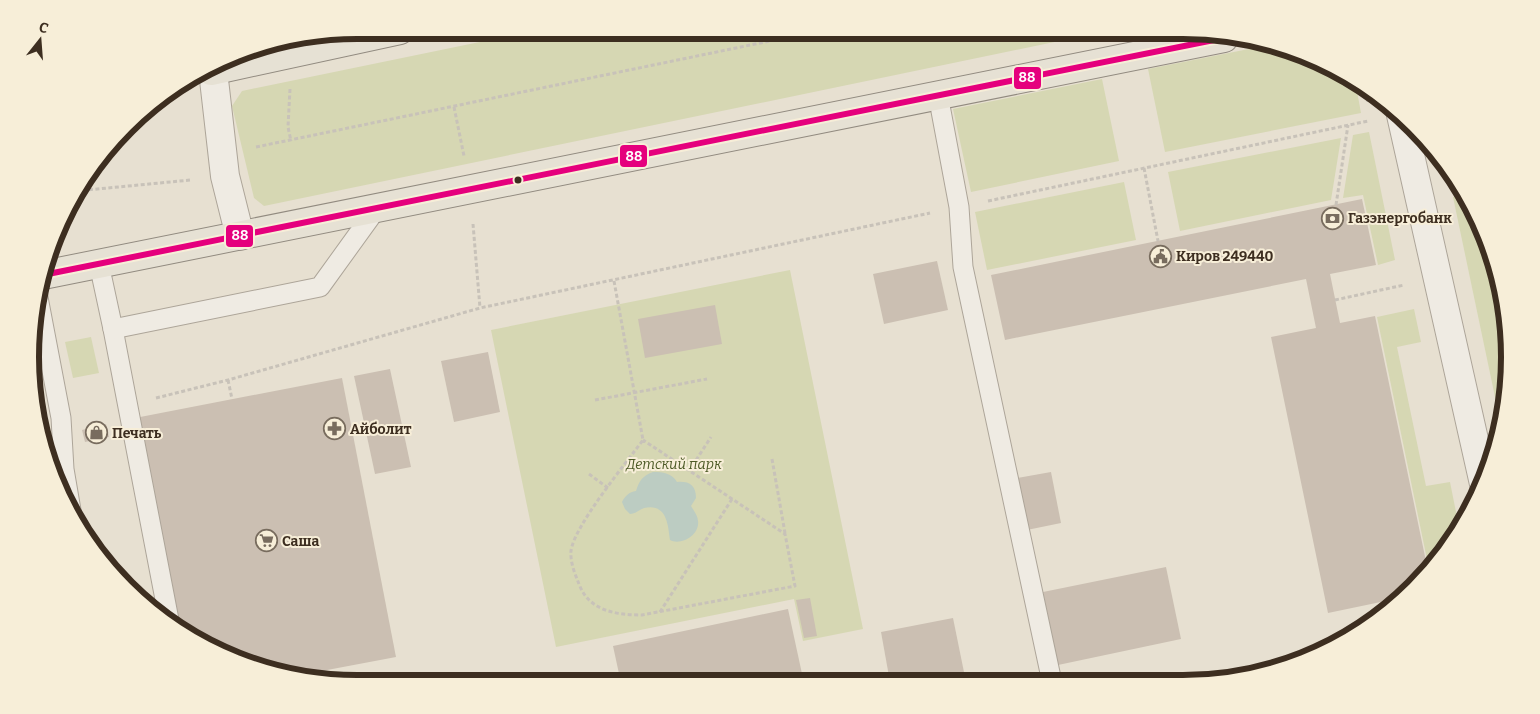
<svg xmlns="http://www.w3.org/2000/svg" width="1540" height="714" font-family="Bitter,serif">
<rect width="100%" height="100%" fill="#e7e0d1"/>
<!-- green -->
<g fill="#d6d7b3">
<path d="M538 30H1112L264 206 254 198 232 106 242 91Z"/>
<path d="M1264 46 1308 55 1355 80 1361 113 1165 152 1148 69Z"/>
<path d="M1102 79 1119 161 971 192 953 109Z"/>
<path d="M1369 132 1395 260 1378 265 1363 195 1343 198 1353 135Z"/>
<path d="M1341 138 1331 200 1180 231 1168 172Z"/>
<path d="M1124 182 1136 240 987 270 975 212Z"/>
<path d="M1465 194 1485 232 1504 293 1510 357 1504 415 1499 416 1453 197Z"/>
<path d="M790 270 863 629 803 641 794 599 556 647 491 330Z"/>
<path d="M1414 309 1421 342 1397 347 1426 486 1450 482 1459 527 1443 556 1429 569 1377 317Z"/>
<path d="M91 337 99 373 73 378 65 342Z"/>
<path d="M35 340 42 375 34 377Z"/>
</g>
<!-- water -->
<path fill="#bcccc2" d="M653 472C663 472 672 473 677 482 689 481 696 485 696 498L691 506C694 511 698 516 698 521 700 535 681 546 670 540 668 525 667 503 644 508 639 510 635 514 630 514L625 509 622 502C625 496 629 492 636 491 639 481 642 476 653 472Z"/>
<!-- building -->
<g fill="#cbbfb2">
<path d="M1362 199 1376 265 1330 274 1340 323 1375 316 1428 571 1400 598 1328 613 1271 337 1316 328 1306 279 1005 340 991 275Z"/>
<path d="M937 261 948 310 884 324 873 274Z"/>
<path d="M715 305 722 344 645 358 638 319Z"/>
<path d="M488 352 500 412 454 422 441 361Z"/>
<path d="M390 369 411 467 375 474 354 376Z"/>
<path d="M342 378 396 657 306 674 232 659 174 623 135 418Z"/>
<path d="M106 424 109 437 85 442 82 430Z"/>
<path d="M1051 472 1061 523 1022 531 1012 479Z"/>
<path d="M1166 567 1181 639 1058 665 1043 592Z"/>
<path d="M810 598 817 636 804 638 796 600Z"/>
<path d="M788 609 804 683H621L613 646Z"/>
<path d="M953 618 966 682H890L881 632Z"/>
</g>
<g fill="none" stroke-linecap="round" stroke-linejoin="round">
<defs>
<g id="service">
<path d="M938 95 959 207 963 267 1052 682"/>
<path d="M99 264 113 329 169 620"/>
<path d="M37 292 61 418 64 469 72 516"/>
<path d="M113 329 320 287 377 208"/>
</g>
<path id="minor" d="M1401 115 1484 484"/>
<path id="tertiary" d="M213 71 225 176 240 236"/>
<g id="primary">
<path d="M211 71 400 30"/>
<path d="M43 275 1224 38"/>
</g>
</defs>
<!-- service casing -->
<use href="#service" stroke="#ada599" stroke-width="21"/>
<!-- minor casing -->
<use href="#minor" stroke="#ada599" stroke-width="30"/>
<!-- tertiary casing -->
<use href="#tertiary" stroke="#ada599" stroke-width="30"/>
<!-- primary casing -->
<use href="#primary" stroke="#928b80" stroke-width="30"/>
<!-- path -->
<g stroke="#c8c2b9" stroke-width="3" stroke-dasharray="4 2.5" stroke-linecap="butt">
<path d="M1365 85 1368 102"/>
<path d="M290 89 288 127 291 141"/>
<path d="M454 107 464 156"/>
<path d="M256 147 823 30"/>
<path d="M1144 168 1158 241"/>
<path d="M76 191 191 180"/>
<path d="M988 201 1368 121"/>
<path d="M1336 205 1348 125"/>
<path d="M473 224 480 308"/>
<path d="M614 281 643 440C626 463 574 526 571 551 570 562 575 574 579 584 589 611 616 615 642 615L795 586 785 534 643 440"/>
<path d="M1335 300 1404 285"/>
<path d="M228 380 232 399"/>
<path d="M156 398 228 380 480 308 930 213"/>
<path d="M595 400 707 379"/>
<path d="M772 459 785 533"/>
<path d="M689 471 711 437"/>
<path d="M589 474 608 488"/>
<path d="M660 612 732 499"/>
</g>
<!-- service -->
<use href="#service" stroke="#efebe3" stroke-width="19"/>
<!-- minor -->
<use href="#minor" stroke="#efebe3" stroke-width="28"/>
<!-- tertiary -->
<use href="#tertiary" stroke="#efebe3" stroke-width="28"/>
<!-- primary -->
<use href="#primary" stroke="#e6e1d4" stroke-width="28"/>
<defs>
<path id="bus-1" d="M43 275 1224 38"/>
</defs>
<!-- bus-1 casing -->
<use href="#bus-1" stroke="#f7eed8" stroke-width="10"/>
<!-- bus-1 -->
<use href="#bus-1" stroke="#e5007d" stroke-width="6"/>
</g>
<!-- icons -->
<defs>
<symbol id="bank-ring" viewBox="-11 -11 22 22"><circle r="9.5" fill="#f7eed8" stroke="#786c5e" stroke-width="1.5"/><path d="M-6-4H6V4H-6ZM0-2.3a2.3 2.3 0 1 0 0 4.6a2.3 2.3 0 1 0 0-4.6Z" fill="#786c5e"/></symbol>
<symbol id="civic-ring" viewBox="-11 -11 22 22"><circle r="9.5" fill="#f7eed8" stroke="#786c5e" stroke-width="1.5"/><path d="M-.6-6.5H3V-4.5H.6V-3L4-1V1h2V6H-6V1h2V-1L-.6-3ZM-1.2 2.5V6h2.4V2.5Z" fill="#786c5e"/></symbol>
<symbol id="pharmacy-ring" viewBox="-11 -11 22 22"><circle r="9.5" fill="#f7eed8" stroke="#786c5e" stroke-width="1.5"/><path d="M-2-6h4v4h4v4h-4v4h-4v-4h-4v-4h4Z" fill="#786c5e"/></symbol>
<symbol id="shop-ring" viewBox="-11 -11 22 22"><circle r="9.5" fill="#f7eed8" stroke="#786c5e" stroke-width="1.5"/><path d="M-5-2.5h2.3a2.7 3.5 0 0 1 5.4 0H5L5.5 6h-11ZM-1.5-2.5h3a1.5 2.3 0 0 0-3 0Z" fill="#786c5e"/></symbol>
<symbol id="supermarket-ring" viewBox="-11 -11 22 22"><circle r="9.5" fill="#f7eed8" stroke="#786c5e" stroke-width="1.5"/><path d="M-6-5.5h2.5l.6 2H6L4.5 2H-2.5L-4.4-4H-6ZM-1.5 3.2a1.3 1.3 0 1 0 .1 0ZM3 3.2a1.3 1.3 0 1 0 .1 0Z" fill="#786c5e"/></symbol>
</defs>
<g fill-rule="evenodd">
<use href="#bank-ring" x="1320" y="206" width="25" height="25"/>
<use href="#civic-ring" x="1148" y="244" width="25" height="25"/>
<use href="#pharmacy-ring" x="322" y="416" width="25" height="25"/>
<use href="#shop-ring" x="84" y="420" width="25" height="25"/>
<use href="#supermarket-ring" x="254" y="528" width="25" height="25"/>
</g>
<!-- markers -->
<circle fill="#3d2e20" stroke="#f7eed8" stroke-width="2" cx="518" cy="180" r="4.5"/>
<g text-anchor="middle" stroke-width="4" stroke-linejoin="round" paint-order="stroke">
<!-- poi labels -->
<g font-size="14" font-weight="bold" fill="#3d2e20" stroke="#f7eed8" text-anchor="start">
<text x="1348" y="223">Газэнергобанк</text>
<text x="1176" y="261">Киров 249440</text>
<text x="350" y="434">Айболит</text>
<text x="112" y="438">Печать</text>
<text x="282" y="546">Саша</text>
</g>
<!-- park labels -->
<g font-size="14" font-style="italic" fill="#4d5a26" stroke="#f7eed8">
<text x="674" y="469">Детский парк</text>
</g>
</g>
<!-- crop -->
<path d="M0 0H1540V714H0ZM357 39H1183A318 318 0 0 1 1501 357V357A318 318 0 0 1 1183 675H357A318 318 0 0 1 39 357V357A318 318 0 0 1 357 39Z" fill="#f7eed8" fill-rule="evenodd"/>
<path fill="none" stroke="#3d2e20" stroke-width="6" d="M357 39H1183A318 318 0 0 1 1501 357V357A318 318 0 0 1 1183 675H357A318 318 0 0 1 39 357V357A318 318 0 0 1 357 39Z"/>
<g stroke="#f7eed8" stroke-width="2">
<rect x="1013" y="66" width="29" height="24" rx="5" fill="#e5007d"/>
<rect x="619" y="144" width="29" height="24" rx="5" fill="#e5007d"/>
<rect x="225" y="224" width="29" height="24" rx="5" fill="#e5007d"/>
</g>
<g font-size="14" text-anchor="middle" font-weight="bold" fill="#fff">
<text x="1027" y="82">88</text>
<text x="634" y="161">88</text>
<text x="240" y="240">88</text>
</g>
<!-- north arrow -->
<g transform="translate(40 40) rotate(17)" stroke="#f7eed8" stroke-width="4" paint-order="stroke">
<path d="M0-4L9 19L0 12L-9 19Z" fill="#3d2e20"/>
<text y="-8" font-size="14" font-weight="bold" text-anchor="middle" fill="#3d2e20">С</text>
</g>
</svg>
